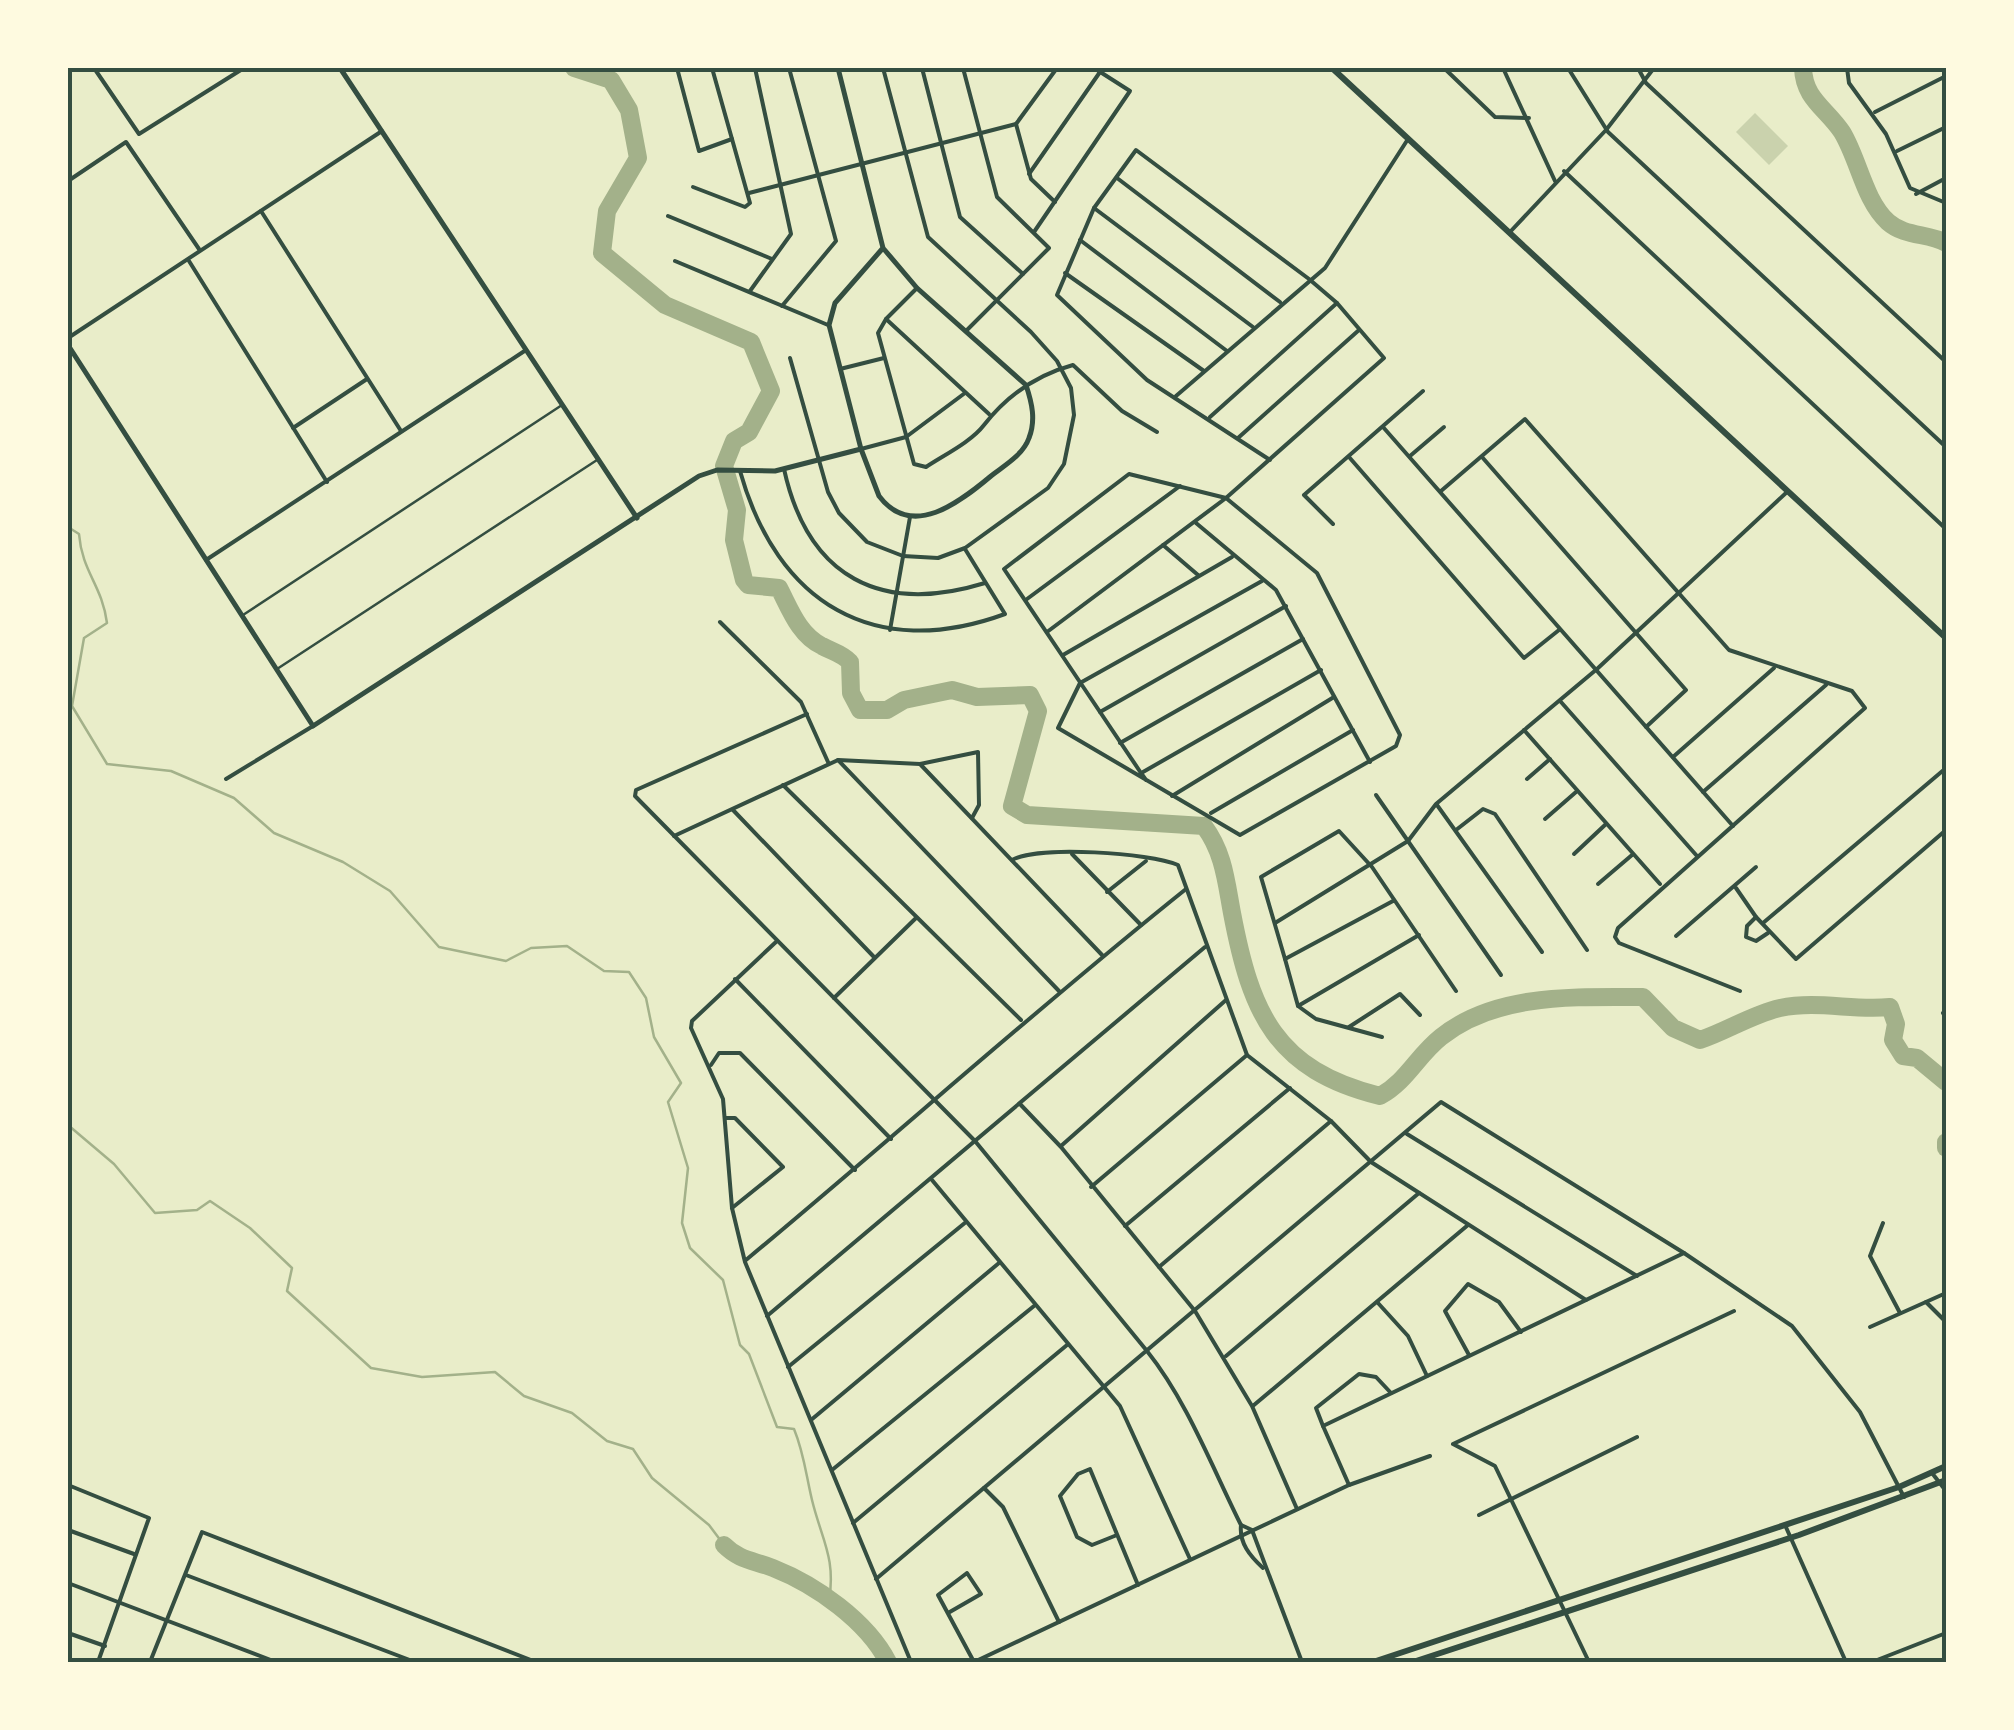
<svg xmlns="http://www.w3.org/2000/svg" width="2014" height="1730" font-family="Jost,sans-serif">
<rect width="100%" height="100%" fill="#e9edc9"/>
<!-- green -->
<path fill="#cad2ad" d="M1755 113 1788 146 1769 165 1736 132Z"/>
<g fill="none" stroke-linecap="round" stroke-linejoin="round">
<!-- stream -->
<g stroke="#a3b18a" stroke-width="2.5">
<path d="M68 527 79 534C82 572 102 585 107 623L84 638 72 706 107 764 171 771 234 798 274 833 343 862 390 891 439 947 506 961 531 948 567 946 604 971 629 972 646 998 654 1037 681 1083 668 1102 688 1168 682 1223 690 1248 723 1280 740 1345 749 1354 777 1427 794 1429C804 1453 806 1475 812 1500 822 1541 836 1557 829 1602"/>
<path d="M68 1125 114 1164 155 1213 197 1210 210 1201 250 1228 292 1268 287 1291 371 1368 422 1377 495 1372 524 1396 572 1413 607 1441 633 1449 652 1478 709 1525 724 1545"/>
</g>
<!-- river -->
<g stroke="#a3b18a" stroke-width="18">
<path d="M574 68 611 80 629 110 638 158 607 211 602 253 665 305 751 342 771 391 749 432 734 441 724 466 737 510 734 540 744 580 748 585 779 588C790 609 799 635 822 646 833 652 841 653 850 662L851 693 860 710H887L904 700 952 690 977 697 1030 695 1038 711 1012 806 1027 815 1204 826C1224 853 1226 881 1232 913 1251 1013 1275 1070 1380 1096 1407 1081 1417 1056 1441 1037 1496 993 1575 997 1643 997L1673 1028 1700 1040C1727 1031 1753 1014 1780 1008 1818 1000 1853 1011 1890 1007L1896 1024 1893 1040 1903 1056 1917 1058 1946 1082"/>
<path d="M1803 68C1804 99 1826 108 1842 132 1859 160 1864 200 1888 222 1905 237 1928 233 1946 243"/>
<path d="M1946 1142V1148"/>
<path d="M724 1545C740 1561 753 1560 773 1568 816 1585 867 1621 888 1662"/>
</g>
<!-- service -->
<g stroke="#344e41" stroke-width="2.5">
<path d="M243 615 562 405"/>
<path d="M277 669 597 460"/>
</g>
<!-- minor -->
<g stroke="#344e41" stroke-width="4">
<path d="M94 68 139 134 244 68"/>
<path d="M677 68 699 151 732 139"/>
<path d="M922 68 960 217 1023 274"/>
<path d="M963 68 997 197 1049 248 966 331"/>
<path d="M1444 68 1495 117 1529 118"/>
<path d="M1503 68 1555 181"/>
<path d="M1568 68 1608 132 1946 447"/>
<path d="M1638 68 1646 83 1946 362"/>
<path d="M1847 68 1849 83 1886 134 1910 188 1946 203"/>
<path d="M1875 112 1946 76"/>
<path d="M1016 124 1031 179 1055 202"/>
<path d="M1897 151 1946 127"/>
<path d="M1564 171 1946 529"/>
<path d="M1029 174 1100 72"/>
<path d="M1117 178 1280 302"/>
<path d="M68 181 126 142 199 249"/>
<path d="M693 187 745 207 750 203 712 68"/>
<path d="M749 193 1016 124 1057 68"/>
<path d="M1916 194 1946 178"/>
<path d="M1094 208 1253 327"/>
<path d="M261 211 401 431"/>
<path d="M668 216 772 259"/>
<path d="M1034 232 1130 91 1094 68"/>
<path d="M1510 232 1606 130 1654 68"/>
<path d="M1080 240 1227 351"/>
<path d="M189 261 327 482"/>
<path d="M675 261 828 325"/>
<path d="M1065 273 1204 371"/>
<path d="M917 288 886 319 878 333 914 464 926 467C944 455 971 442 984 425 1006 397 1036 375 1073 365L1122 411 1157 432"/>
<path d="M750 291 791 234 755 68"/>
<path d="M782 306 836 241 789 68"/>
<path d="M886 319 989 414"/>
<path d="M68 338 382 131"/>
<path d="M790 358 828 492 839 513 867 542 903 556 938 558 965 548 1048 488 1064 464 1074 415 1071 388 1057 361 1031 332 928 237 883 68"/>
<path d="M840 369 884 358"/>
<path d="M1176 396 1325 268 1408 139"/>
<path d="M1210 417 1337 303"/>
<path d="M1383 427 1733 826"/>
<path d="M293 428 367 379"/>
<path d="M1238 438 1359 330"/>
<path d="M861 449 906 437 965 393"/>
<path d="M1410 456 1444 427"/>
<path d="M1349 457 1524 658 1559 630"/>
<path d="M1482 457 1686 690 1646 727"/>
<path d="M784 469C808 578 881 615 985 583"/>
<path d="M740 471C777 603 874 662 1005 614L965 549"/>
<path d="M1441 491 1525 419 1729 650 1852 691 1865 708 1618 928 1615 937 1619 943 1740 991"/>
<path d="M1196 523 1276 590 1370 762"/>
<path d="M1333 524 1304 495 1423 391"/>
<path d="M1163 545 1198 575"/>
<path d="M206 560 526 350"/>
<path d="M1027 599 1180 486"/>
<path d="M720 622 801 702 828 762"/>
<path d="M890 630 910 517"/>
<path d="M1047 632 1226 498 1384 358 1337 303 1309 279 1136 150 1094 208 1057 295 1147 380 1270 460"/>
<path d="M1063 655 1232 557"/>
<path d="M1561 702 1697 856"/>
<path d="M1100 712 1286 606"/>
<path d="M807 714 636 790 635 796 975 1141 1147 1351C1187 1401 1212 1467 1241 1525 1239 1543 1250 1556 1263 1568"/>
<path d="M1524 730 1660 884"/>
<path d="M1120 743 1303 639"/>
<path d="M1673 757 1774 668"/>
<path d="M838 760 1059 991"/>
<path d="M920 764 1103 956"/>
<path d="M1143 772 1321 670"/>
<path d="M226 779 313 726"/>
<path d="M1527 779 1550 759"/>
<path d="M1146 780 1141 773C1095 705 1050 637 1004 569L1129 474 1226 498 1317 573 1400 735 1396 746 1240 835 1058 728 1080 683 1262 581"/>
<path d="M783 785 1021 1020"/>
<path d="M1703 792 1826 685"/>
<path d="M1376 795 1501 975"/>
<path d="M1172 796 1334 697"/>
<path d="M1437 805 1542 952"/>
<path d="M733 810 874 957"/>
<path d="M1211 813 1353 730"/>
<path d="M1545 819 1576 792"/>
<path d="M1456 830 1483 809 1495 814 1587 950"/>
<path d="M674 836 838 760 920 764 978 752 979 805 972 818"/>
<path d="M1072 854 1141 925"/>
<path d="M1574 854 1606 824"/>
<path d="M1012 860C1040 845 1149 853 1178 865L1247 1055 1331 1121 1371 1162 1586 1300"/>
<path d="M1598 884 1632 855"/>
<path d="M1736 888 1756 917 1796 959 1946 830"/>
<path d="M1107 892 1146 861"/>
<path d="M1393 901 1285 959 1261 877 1339 831 1372 867 1456 991"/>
<path d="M1756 917 1747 926 1746 937 1756 941 1768 933"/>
<path d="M1275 923 1408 841 1436 804 1597 669 1787 492"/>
<path d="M1763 923 1946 768"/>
<path d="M1676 936 1756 867"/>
<path d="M777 941 692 1021 691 1028 723 1099 732 1208 745 1262 911 1662"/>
<path d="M1285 959 1298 1006 1316 1019 1382 1037"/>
<path d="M735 979 891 1139"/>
<path d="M834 998 916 918"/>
<path d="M1298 1006 1419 935"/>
<path d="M1946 1010 1943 1013 1946 1018"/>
<path d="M1349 1027 1400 994 1420 1015"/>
<path d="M711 1065 719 1053H740L855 1170"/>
<path d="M1020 1104 1061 1147 1195 1311 1252 1406 1297 1509"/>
<path d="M725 1118H735L783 1167 732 1208"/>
<path d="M1407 1134 1637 1276"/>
<path d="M1061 1146 1226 1000"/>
<path d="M932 1180 1120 1406 1190 1559"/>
<path d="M1091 1187 1247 1055"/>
<path d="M1883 1223 1870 1256 1900 1313"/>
<path d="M1125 1226 1290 1088"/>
<path d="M746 1260C894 1137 1036 1009 1186 889"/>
<path d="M1159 1267 1331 1121"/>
<path d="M1926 1302 1946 1322"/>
<path d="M1378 1303 1408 1336 1427 1376"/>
<path d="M767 1316 1205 947"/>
<path d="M1870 1327 1946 1293"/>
<path d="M1469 1355 1445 1311 1468 1284 1499 1302 1521 1332"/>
<path d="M1226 1356 1419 1193"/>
<path d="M788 1367 966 1222"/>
<path d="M1254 1405 1468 1225"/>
<path d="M811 1420 999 1263"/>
<path d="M1323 1426 1316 1408 1359 1374 1376 1377 1391 1393"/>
<path d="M832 1470 1034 1306"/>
<path d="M1932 1473 1946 1491"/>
<path d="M68 1485 149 1518 98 1662"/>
<path d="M1349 1485 1323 1426 1684 1253"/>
<path d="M984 1488 1003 1507 1059 1622"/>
<path d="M1479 1515 1637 1437"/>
<path d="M853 1523 1067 1345"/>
<path d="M1241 1525 1252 1530 1302 1662"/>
<path d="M1785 1525 1846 1662"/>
<path d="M68 1530 134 1554"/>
<path d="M1117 1535 1092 1545 1077 1537 1060 1496 1078 1474 1090 1469 1138 1585"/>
<path d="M186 1575 415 1662"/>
<path d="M876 1579 1441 1102 1684 1253 1792 1326 1860 1412 1904 1497"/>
<path d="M68 1583 276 1662"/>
<path d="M948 1613 981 1594 967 1573 938 1595 974 1662"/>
<path d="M68 1633 105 1646"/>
<path d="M150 1662 202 1532 536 1662"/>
<path d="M974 1662 1349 1485 1430 1456"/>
<path d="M1589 1662 1495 1466 1453 1444 1734 1311"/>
<path d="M1659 1662H1668"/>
<path d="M1872 1662 1946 1633"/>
</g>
<!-- tertiary -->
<g stroke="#344e41" stroke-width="5">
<path d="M340 68 637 518"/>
<path d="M838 68 883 248 917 288 1026 385C1032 403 1036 420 1029 438 1023 455 1005 465 991 476 960 502 912 540 879 496L861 449 829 325 835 303 883 248"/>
<path d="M68 345 313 726 699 476 717 470 775 471 861 449"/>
</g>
<!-- secondary -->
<g stroke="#344e41" stroke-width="6">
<path d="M1332 68 1946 638"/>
<path d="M1373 1662 1899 1487 1946 1466"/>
<path d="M1413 1662 1799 1535 1946 1480"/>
</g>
</g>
<!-- border -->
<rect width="2014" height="1730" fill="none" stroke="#fefae0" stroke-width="140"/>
<rect x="70" y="70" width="1874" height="1590" fill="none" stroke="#344e41" stroke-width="4"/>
</svg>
